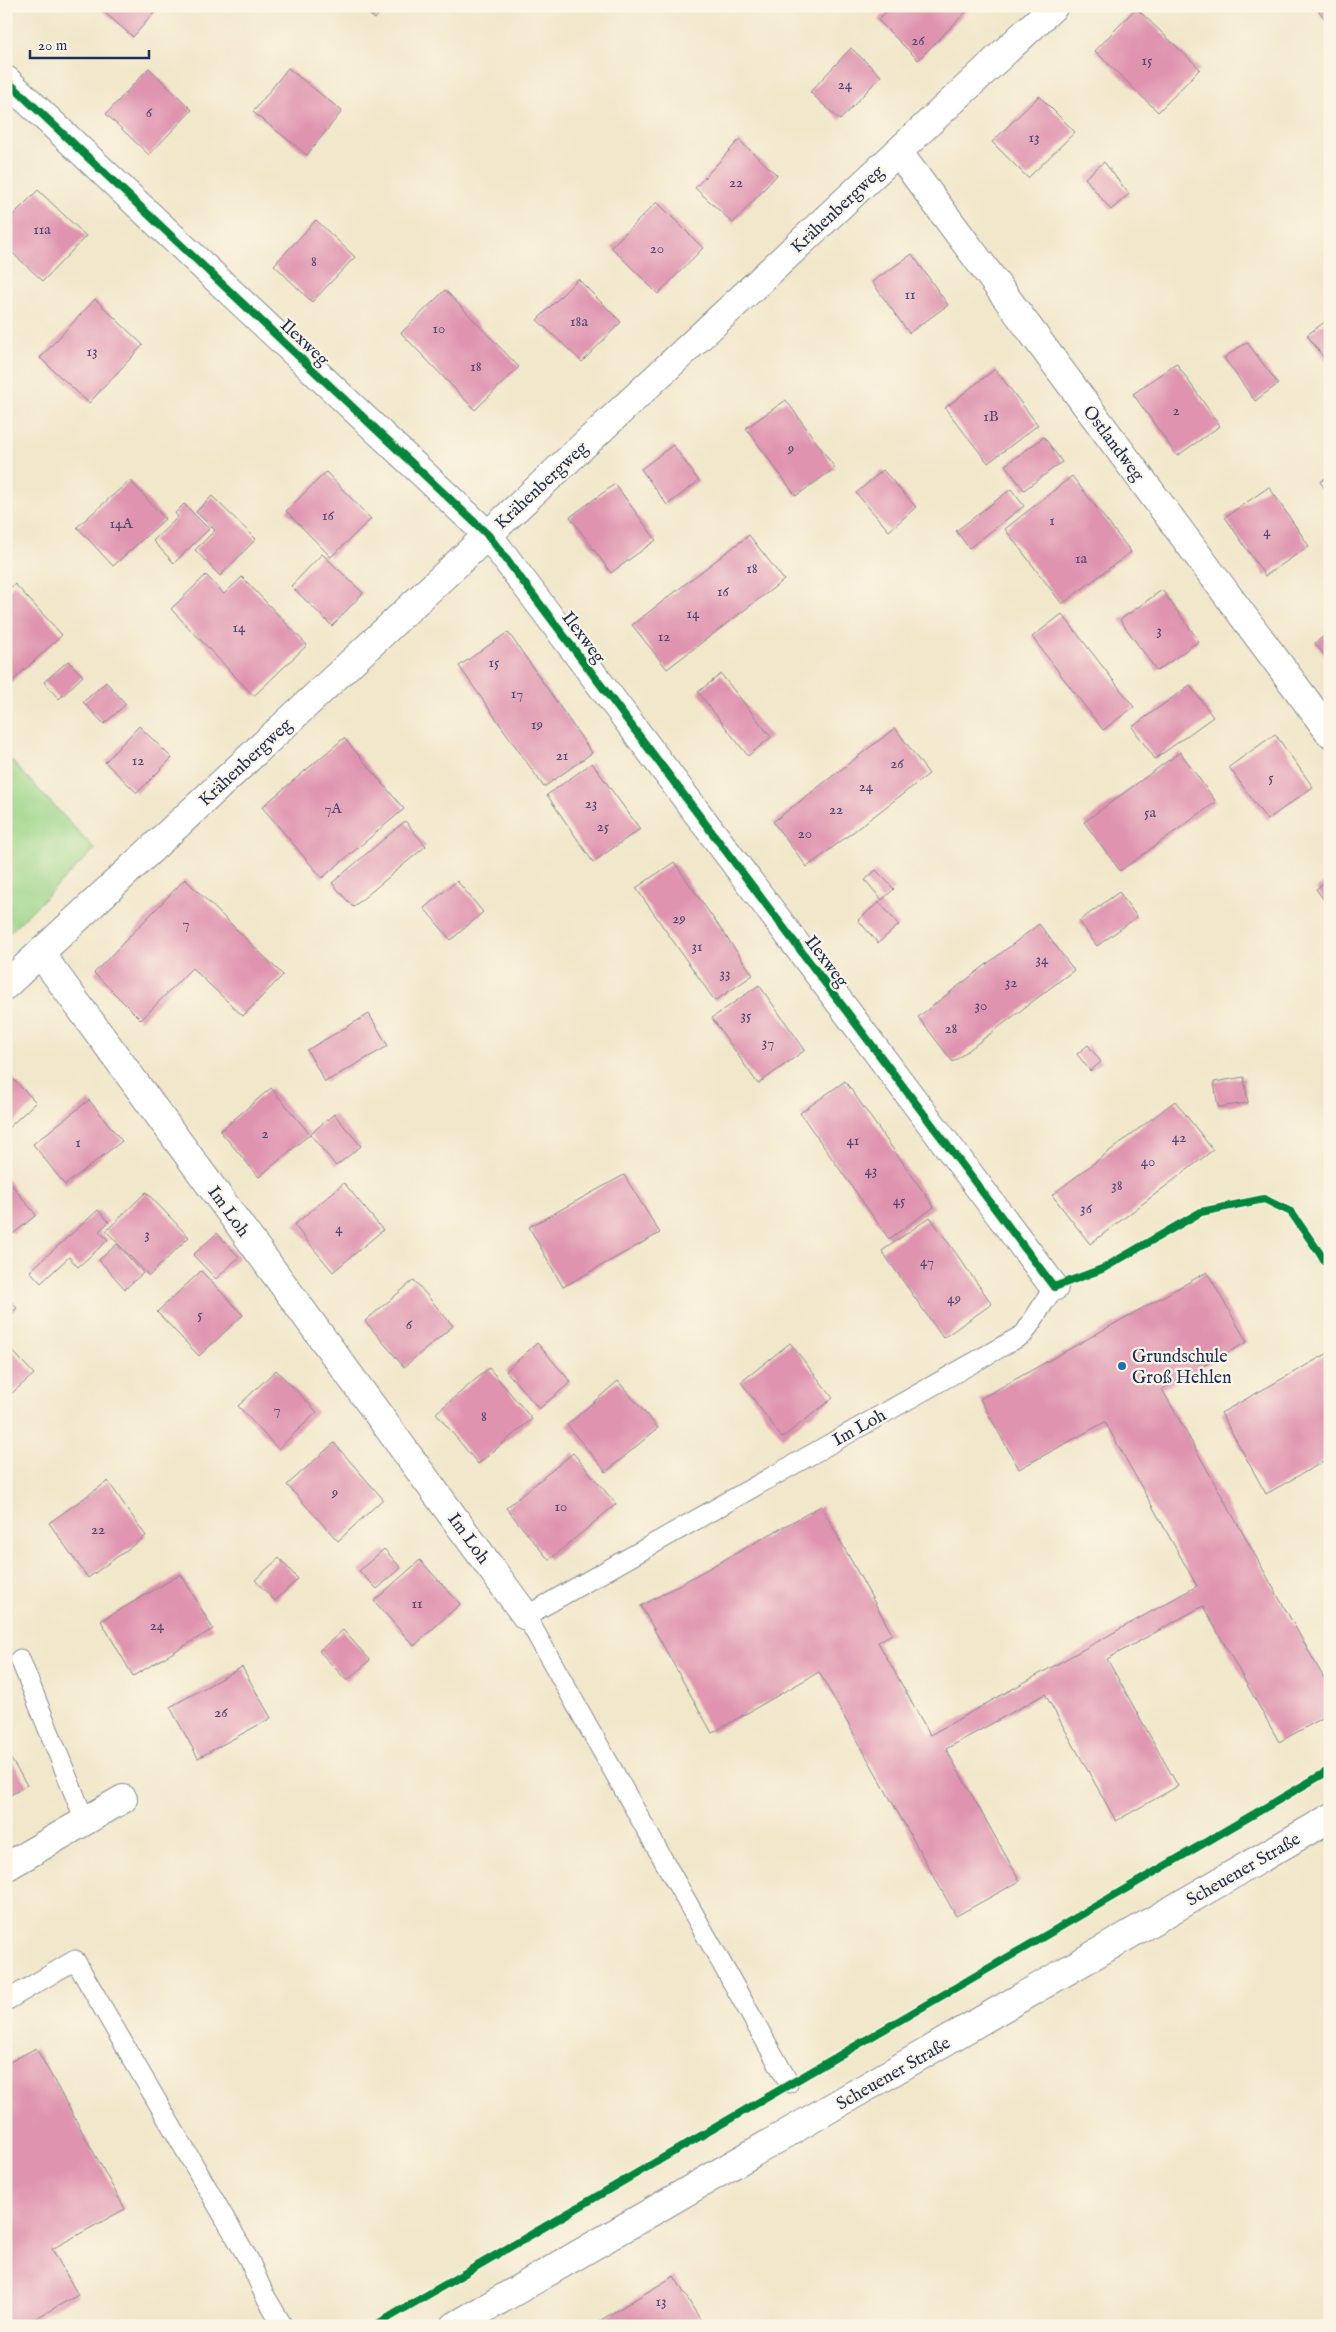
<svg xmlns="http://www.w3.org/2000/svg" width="1336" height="2332" font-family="'IM FELL English',serif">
<rect width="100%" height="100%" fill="#fcf5e5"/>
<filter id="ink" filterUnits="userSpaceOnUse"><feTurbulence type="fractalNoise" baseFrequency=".02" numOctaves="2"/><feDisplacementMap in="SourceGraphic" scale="10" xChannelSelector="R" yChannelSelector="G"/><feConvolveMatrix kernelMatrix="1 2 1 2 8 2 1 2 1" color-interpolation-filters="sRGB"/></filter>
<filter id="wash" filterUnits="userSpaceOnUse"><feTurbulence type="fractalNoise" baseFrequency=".0096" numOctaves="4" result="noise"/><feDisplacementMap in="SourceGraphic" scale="20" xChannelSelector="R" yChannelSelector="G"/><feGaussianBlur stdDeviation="1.12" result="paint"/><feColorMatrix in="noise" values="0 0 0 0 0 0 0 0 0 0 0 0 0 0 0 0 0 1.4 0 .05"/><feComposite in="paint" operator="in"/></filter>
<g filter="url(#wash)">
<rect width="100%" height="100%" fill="#f1e7ca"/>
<!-- green -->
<path fill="#9cd689" stroke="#5c8274" d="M6 755 95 849 6 936Z"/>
<g id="blocks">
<!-- building -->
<g fill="#df93af">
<path d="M97 6H160L133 37Z"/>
<path d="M359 6H385L375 19Z"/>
<path d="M892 6H972L918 60 878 20Z"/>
<path d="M1315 6H1330V26Z"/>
<path d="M1136 8 1200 69 1158 112 1095 51Z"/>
<path d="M851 48 881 76 840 120 810 92Z"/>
<path d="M149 68 192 110 149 155 106 114Z"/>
<path d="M288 68 342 111 307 155 253 112Z"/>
<path d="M1039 96 1075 132 1028 178 992 142Z"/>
<path d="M739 140 777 175 733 223 695 188Z"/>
<path d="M1104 162 1129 194 1111 210 1085 178Z"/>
<path d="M38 190 86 236 43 281 6 247V222Z"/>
<path d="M657 202 703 248 658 294 611 247Z"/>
<path d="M316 220 355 257 312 302 274 265Z"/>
<path d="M912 254 948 305 909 333 872 282Z"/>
<path d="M578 279 621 322 582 362 537 320Z"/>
<path d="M445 290 519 367 475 410 401 333Z"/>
<path d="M95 299 143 345 89 403 40 358Z"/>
<path d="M1330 318V366L1307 335Z"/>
<path d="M1247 342 1278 384 1255 401 1224 358Z"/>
<path d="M1176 363 1220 426 1177 456 1133 394Z"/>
<path d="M995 369 1038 425 988 463 945 408Z"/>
<path d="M786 400 835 468 796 496 746 428Z"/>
<path d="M1044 437 1062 462 1024 490 1005 465Z"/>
<path d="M673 445 699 481 667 505 641 469Z"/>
<path d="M883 470 916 507 889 531 856 493Z"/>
<path d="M326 472 371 519 331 557 286 511Z"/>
<path d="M1330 475V495L1320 482Z"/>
<path d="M1072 476 1131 552 1062 604 1005 529Z"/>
<path d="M130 480 165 519 113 566 77 527Z"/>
<path d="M615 484 656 540 611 573 570 517Z"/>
<path d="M1269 487 1309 546 1265 576 1225 517Z"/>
<path d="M1011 489 1024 506 969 548 956 531Z"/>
<path d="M212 496 256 539 220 576 195 550 215 530 196 512Z"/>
<path d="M184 504 209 529 174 563 153 541 178 517 175 513Z"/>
<path d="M749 535 784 580 667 669 632 625Z"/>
<path d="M322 554 363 593 332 626 291 586Z"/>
<path d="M206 575 224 594 242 577 307 645 254 696 171 609Z"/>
<path d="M15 584 62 635 6 687V591Z"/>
<path d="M1162 590 1199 641 1157 671 1120 620Z"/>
<path d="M1062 614 1134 707 1103 730 1032 637Z"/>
<path d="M1330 631V662L1315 643Z"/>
<path d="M508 632 592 753 544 787 459 666Z"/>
<path d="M68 661 83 676 59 699 44 682Z"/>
<path d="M721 674 771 737 748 756 698 692Z"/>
<path d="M106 682 126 704 104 724 83 702Z"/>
<path d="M1190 685 1213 717 1155 759 1132 727Z"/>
<path d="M139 726 172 758 137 793 105 762Z"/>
<path d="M895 728 929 774 807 867 773 822Z"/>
<path d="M1275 734 1313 787 1267 820 1229 767Z"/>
<path d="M344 738 404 809 322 878 262 807Z"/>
<path d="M1180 752 1216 802 1120 871 1084 822Z"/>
<path d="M592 763 640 829 593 862 547 795Z"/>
<path d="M405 821 426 846 353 907 332 883Z"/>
<path d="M674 862 753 975 715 1001 636 888Z"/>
<path d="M876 870 894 889 882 900 865 880Z"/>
<path d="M185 879 283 975 243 1016 192 968 141 1020 94 973Z"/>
<path d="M1330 879V908L1316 889Z"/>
<path d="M457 881 483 912 451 940 424 908Z"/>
<path d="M1119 892 1137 917 1097 946 1079 921Z"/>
<path d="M879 902 899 925 878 943 858 920Z"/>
<path d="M1039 924 1074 970 953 1062 918 1017Z"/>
<path d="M759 985 805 1050 758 1084 712 1018Z"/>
<path d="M369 1014 388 1046 325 1082 307 1050Z"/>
<path d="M1088 1045 1101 1062 1090 1071 1077 1054Z"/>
<path d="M6 1072 36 1102 6 1130Z"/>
<path d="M1244 1077 1248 1103 1218 1107 1214 1082Z"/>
<path d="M845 1081 934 1207 889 1239 800 1113Z"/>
<path d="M271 1088 310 1134 259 1177 220 1131Z"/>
<path d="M89 1100 122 1141 65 1185 33 1144Z"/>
<path d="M1175 1101 1213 1150 1090 1244 1052 1195Z"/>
<path d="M334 1114 361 1146 336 1166 310 1134Z"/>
<path d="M624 1175 660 1233 563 1287 529 1227Z"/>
<path d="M6 1178 36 1215 13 1234 6 1226Z"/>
<path d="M344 1183 383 1230 333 1272 294 1225Z"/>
<path d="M146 1192 189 1237 149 1276 106 1231Z"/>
<path d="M98 1210 109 1222 99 1231 108 1240 78 1267 69 1257 41 1283 30 1271Z"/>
<path d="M930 1217 992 1304 943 1338 882 1251Z"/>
<path d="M217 1233 239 1257 216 1279 193 1255Z"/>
<path d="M117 1244 143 1273 125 1289 99 1260Z"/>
<path d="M201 1271 243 1315 199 1356 157 1312Z"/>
<path d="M1207 1272 1247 1342 1162 1389 1330 1689V1714L1279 1742 1203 1606 1107 1659 1178 1786 1116 1821 1045 1694 946 1749 1020 1881 956 1916 819 1672 712 1733 641 1606 821 1506 892 1634 878 1642 930 1735 1197 1586 1105 1422 1019 1469 980 1399Z"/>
<path d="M414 1280 453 1326 404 1367 365 1321Z"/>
<path d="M6 1296 17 1308 6 1318Z"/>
<path d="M537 1343 571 1382 539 1409 506 1371Z"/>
<path d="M790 1343 833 1398 782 1438 741 1382Z"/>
<path d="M6 1344 34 1374 12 1393 6 1386Z"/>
<path d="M1330 1352V1458L1266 1494 1221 1413Z"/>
<path d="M489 1368 532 1419 478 1464 436 1413Z"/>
<path d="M276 1370 317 1412 278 1449 238 1406Z"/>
<path d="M618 1381 658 1428 606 1472 567 1425Z"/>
<path d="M334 1443 383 1499 338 1541 287 1485Z"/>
<path d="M573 1453 616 1504 549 1560 506 1508Z"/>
<path d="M108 1481 146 1536 88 1578 49 1523Z"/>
<path d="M384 1549 401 1568 377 1589 359 1571Z"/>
<path d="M279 1558 298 1579 275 1601 255 1580Z"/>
<path d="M420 1560 460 1604 414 1646 374 1601Z"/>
<path d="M181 1574 213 1629 133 1676 101 1621Z"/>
<path d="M343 1630 370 1660 347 1681 319 1651Z"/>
<path d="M242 1667 271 1718 198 1758 170 1707Z"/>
<path d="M6 1751 27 1785 6 1798Z"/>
<path d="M36 2048 125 2209 52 2249 78 2295 27 2323 29 2326H6V2064Z"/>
<path d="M674 2276 704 2326H591Z"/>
</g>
</g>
</g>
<g filter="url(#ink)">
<use href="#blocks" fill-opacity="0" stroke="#868b94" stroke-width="1"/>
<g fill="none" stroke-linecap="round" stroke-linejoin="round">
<defs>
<g id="lane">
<path d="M20 1659 85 1821"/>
<path d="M6 2001 75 1960 249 2260 264 2294 283 2326"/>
<path d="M789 2083 526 1616 1024 1334 1054 1287"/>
</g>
<g id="street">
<path d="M6 80 488 535 1054 1287"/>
<path d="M898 152 1330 733"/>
<path d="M40 953 526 1616"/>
<path d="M6 985 1054 6"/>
<path d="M6 1867 123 1799"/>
</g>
<path id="secondary" d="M455 2326 1330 1818"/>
</defs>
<!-- lane casing -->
<use href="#lane" stroke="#868b94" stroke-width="21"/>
<!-- street casing -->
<use href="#street" stroke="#868b94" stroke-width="30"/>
<!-- secondary casing -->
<use href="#secondary" stroke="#868b94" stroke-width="30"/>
<!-- lane -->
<use href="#lane" stroke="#fff" stroke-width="19"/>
<!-- street -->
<use href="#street" stroke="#fff" stroke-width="28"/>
<!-- secondary -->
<use href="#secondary" stroke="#fff" stroke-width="28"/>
<defs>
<g id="cycleway">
<path d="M6 80 488 535 1054 1287 1102 1269 1201 1212 1264 1199 1291 1212 1330 1268"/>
<path d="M374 2326 1330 1770"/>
</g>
</defs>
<!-- cycleway casing -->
<use href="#cycleway" stroke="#fcf5e5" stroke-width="11"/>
<!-- cycleway -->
<use href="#cycleway" stroke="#00873e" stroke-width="8"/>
</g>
</g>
<!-- markers -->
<circle fill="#1f6fb2" stroke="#fcf5e5" stroke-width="2" cx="1122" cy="1366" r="5"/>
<g text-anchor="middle" stroke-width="4.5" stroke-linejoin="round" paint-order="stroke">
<!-- number labels -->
<g font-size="15" fill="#4c4872">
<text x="918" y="45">26</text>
<text x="1147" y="65">15</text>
<text x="845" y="89">24</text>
<text x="149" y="117">6</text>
<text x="1034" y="142">13</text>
<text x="736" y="187">22</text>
<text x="42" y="234">11a</text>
<text x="657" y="253">20</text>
<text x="314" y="266">8</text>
<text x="910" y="299">11</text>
<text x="579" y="326">18a</text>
<text x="439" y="333">10</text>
<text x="92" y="356">13</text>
<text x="476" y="371">18</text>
<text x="1176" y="415">2</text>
<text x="991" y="421">1B</text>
<text x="791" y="453">9</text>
<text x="328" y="520">16</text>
<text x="1052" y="525">1</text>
<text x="121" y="528">14A</text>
<text x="1267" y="536">4</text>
<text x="1081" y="563">1a</text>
<text x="752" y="573">18</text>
<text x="723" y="596">16</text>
<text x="693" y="618">14</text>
<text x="239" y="632">14</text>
<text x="1159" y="635">3</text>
<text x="664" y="641">12</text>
<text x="494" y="667">15</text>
<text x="517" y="698">17</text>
<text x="537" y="729">19</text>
<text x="562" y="760">21</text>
<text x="138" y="765">12</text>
<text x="897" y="768">26</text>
<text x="1271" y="782">5</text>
<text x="866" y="791">24</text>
<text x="591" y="808">23</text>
<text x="333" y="813">7A</text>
<text x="836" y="814">22</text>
<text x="1150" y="817">5a</text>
<text x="603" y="831">25</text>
<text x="805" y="838">20</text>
<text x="679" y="923">29</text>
<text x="186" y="928">7</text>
<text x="697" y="951">31</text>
<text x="1042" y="964">34</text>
<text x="725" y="978">33</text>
<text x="1011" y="987">32</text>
<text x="981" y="1010">30</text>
<text x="746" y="1020">35</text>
<text x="951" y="1033">28</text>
<text x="768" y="1047">37</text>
<text x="265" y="1138">2</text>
<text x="1179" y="1142">42</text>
<text x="853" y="1145">41</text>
<text x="78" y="1147">1</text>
<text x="1148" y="1166">40</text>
<text x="871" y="1175">43</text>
<text x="1117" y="1190">38</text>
<text x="899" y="1205">45</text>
<text x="1086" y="1213">36</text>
<text x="339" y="1233">4</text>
<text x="147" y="1239">3</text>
<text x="927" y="1266">47</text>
<text x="954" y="1303">49</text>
<text x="200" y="1319">5</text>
<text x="409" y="1329">6</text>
<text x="277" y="1414">7</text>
<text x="484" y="1421">8</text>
<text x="335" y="1497">9</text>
<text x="561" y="1511">10</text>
<text x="98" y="1534">22</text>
<text x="417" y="1608">11</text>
<text x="157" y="1630">24</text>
<text x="221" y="1717">26</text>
<text x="661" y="2306">13</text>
</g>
<!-- street labels -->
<g font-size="18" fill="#1b2f5e" stroke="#fcf5e5">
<text transform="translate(837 209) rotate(-43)" y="6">Krähenbergweg</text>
<text transform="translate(305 342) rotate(43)" y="6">Ilexweg</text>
<text transform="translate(1114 443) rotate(53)" y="6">Ostlandweg</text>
<text transform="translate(541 485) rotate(-43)" y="6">Krähenbergweg</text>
<text transform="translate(584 637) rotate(53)" y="6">Ilexweg</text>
<text transform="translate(245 762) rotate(-43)" y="6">Krähenbergweg</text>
<text transform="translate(827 961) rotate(53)" y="6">Ilexweg</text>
<text transform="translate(229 1211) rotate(54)" y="6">Im Loh</text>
<text transform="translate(859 1427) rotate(-29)" y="6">Im Loh</text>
<text transform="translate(469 1538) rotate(54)" y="6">Im Loh</text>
<text transform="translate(1243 1869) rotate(-30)" y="6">Scheuener Straße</text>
<text transform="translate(893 2073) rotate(-30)" y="6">Scheuener Straße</text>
</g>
<!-- poi labels -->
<g font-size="18" fill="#1b2f5e" stroke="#fcf5e5" text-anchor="start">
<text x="1132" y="1362">Grundschule<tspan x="1132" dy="21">Groß Hehlen</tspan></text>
</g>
</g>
<!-- margin -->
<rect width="1336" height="2332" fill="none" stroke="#fcf5e5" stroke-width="25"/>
<!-- scale -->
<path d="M30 50v8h119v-8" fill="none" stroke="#1b2f5e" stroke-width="2.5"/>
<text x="38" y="50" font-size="15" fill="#1b2f5e" stroke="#fcf5e5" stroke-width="4" paint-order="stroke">20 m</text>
</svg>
